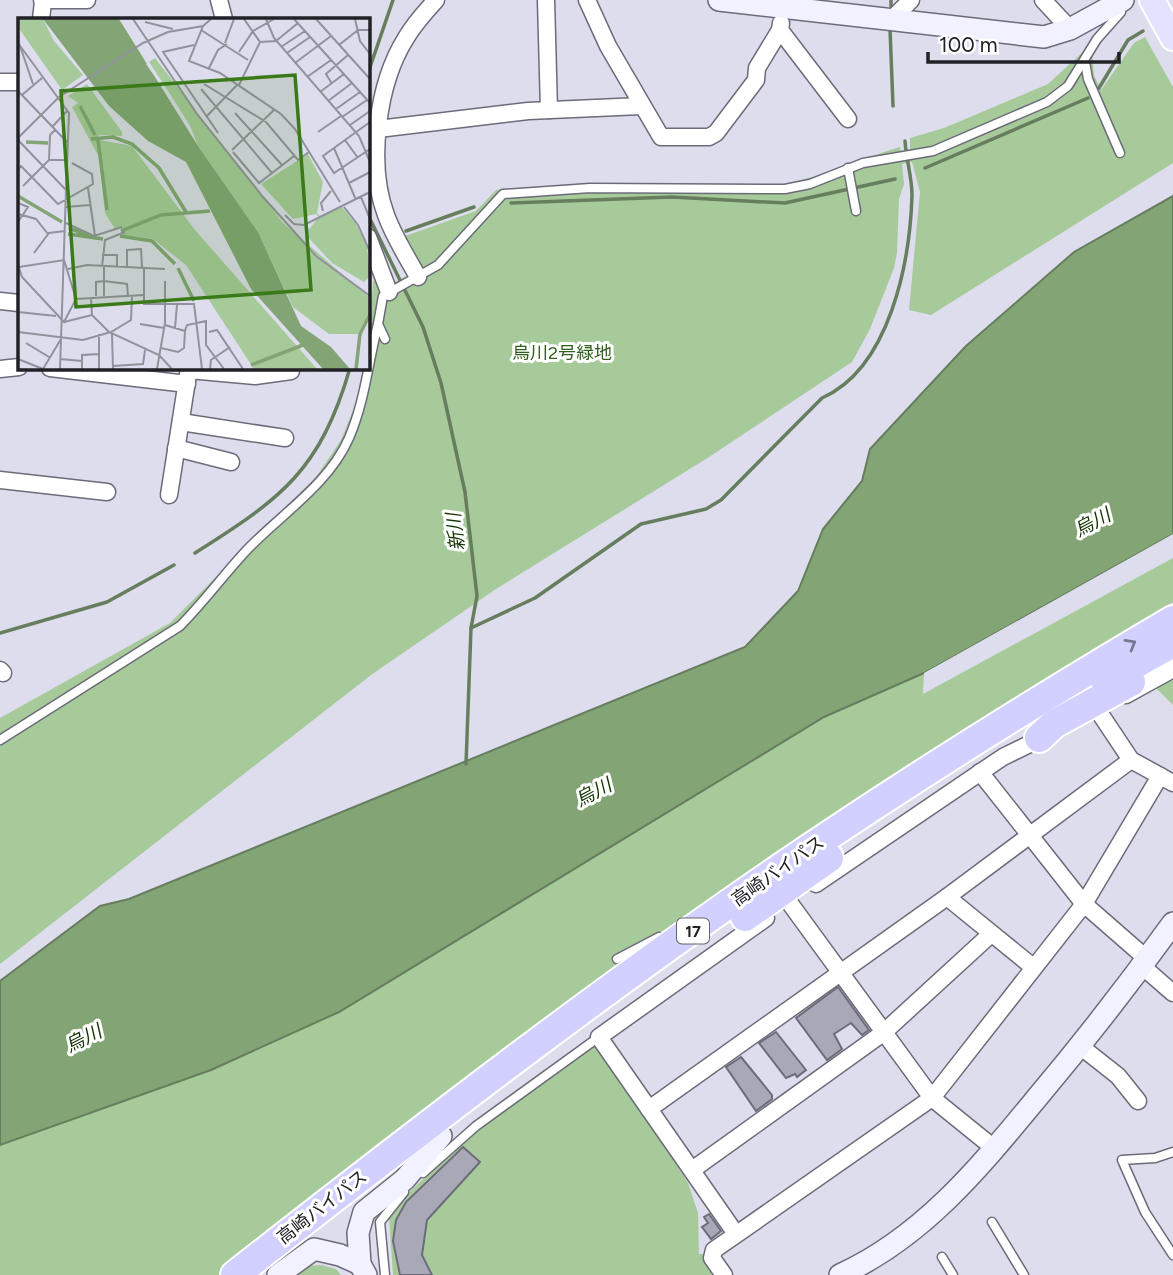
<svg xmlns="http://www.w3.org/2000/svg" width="1173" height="1275" font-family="Figtree,'Noto Sans JP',sans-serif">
<rect width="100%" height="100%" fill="#dddded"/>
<!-- green -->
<g fill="#a7ca9a">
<path d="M1145 37 1173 87V163L931 315 909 310 920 192 912 162 902 164 904 184 899 199 897 253 894 268 870 329 852 362 709 457 496 589 371 675 0 964V718L170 623 316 477 341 440 363 385 368 368 373 282 378 276 385 287 419 270 405 236 476 211 496 190 603 183 784 184C821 177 862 158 900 147L901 151H910V138L944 128 1048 84 1084 51 1092 52 1094 75 1101 90 1134 43Z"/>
<path d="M1173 558V602L1129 628 1063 676 686 920 643 943 681 930 226 1275H0V1145L211 1070 339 1012 824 717 924 673 923 694Z"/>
<path d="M1173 674V705L1154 686Z"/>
<path d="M594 1045 602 1048 688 1183 698 1213 699 1254H705L718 1275H393L389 1217 396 1205 463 1141Z"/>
<path d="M321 1265 336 1269 341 1275H294L308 1266Z"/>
</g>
<!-- water -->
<path fill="#83a576" stroke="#667d5e" stroke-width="2" d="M1173 196V534L924 673 824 717 339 1012 211 1070 0 1145V981L100 906 129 899 745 647 798 591 823 529 862 481 870 449 966 346 1074 252Z"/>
<!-- pier -->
<path fill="#dddded" d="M1173 534V538L1113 573 924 677V673Z"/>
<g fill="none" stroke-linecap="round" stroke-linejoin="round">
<!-- stream -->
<g stroke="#667d5e" stroke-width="3.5">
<path d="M891 6V0"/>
<path d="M890 29 893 106"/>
<path d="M368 73 393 0"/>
<path d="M1099 88 1128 40 1143 31"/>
<path d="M368 143 371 122"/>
<path d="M925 168 1088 98"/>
<path d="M368 182 369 215"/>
<path d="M511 203 672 197 785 203 895 179"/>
<path d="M368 215 423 327 441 383 465 492 477 596 471 628 466 764"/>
<path d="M406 231 474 207"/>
<path d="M368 267 371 260"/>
<path d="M195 553C282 498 320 471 350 368"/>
<path d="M471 628 535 598 641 524 706 509 721 500 822 398C890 368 910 262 912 195 912 177 906 159 905 141"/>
<path d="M0 633 107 602 174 565"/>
</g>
</g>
<!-- building -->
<g fill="#a8a8b7" stroke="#6c6c7a" stroke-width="2">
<path d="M838 987 869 1030 862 1035 851 1023 834 1034 842 1049 827 1060 796 1018Z"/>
<path d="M776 1032 806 1070 797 1077 795 1074 786 1078 759 1043Z"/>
<path d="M741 1057 772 1095V1099L756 1111 726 1067Z"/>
<path d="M463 1147 480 1162 427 1220 422 1255 432 1275H400L393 1241 396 1220 406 1202Z"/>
<path d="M709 1214 721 1231 711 1239 702 1227 708 1223 704 1217Z"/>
</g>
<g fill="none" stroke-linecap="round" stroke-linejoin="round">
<defs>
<g id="lane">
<path d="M1085 62 1088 79 1120 153"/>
<path d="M848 168 856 211"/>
<path d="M385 339 378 324 383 296 438 265 503 194 590 188 785 189 810 184 863 163 933 151 1047 102 1068 86 1097 39 1121 12 1122 7"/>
<path d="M0 740 180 626C203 603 222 577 244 553 278 516 328 486 349 438 365 401 368 363 378 324"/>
<path d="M617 959 659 937"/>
<path d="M1173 1152 1155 1158 1122 1160 1145 1212 1173 1255"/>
<path d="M423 1173 476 1126 599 1037"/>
<path d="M992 1222 1024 1275"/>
<path d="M942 1257 953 1275"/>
<path d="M385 1275 380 1222 404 1192"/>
</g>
<g id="street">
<path d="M42 0H87"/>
<path d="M219 0 224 19"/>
<path d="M546 0 549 110"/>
<path d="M587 0 608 46 661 137H709L716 133 756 80 757 68 780 30"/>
<path d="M1043 0 1070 29"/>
<path d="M893 18 911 0"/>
<path d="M41 19 43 2"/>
<path d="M781 23 780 30 848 119"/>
<path d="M0 82H19"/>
<path d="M378 129 528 111 641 106"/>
<path d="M368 237 389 292"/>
<path d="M418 277C407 257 394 237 386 215 367 165 377 84 406 38 414 24 425 12 436 0"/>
<path d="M0 301 19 303"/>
<path d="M50 368 187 384"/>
<path d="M0 369 19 367"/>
<path d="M189 370 255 376 291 371V368"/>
<path d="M181 422 285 438"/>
<path d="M176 448 231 462"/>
<path d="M0 480 107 492"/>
<path d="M169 495 189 368"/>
<path d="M0 670 3 673"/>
<path d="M1126 695 1173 669"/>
<path d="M1099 712 1131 760 1173 783"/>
<path d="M980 772 1084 904 1147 959"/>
<path d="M816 884 1003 757 1044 737"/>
<path d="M947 897 1033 967"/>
<path d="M789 902 932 1098 995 1149"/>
<path d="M1142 966 1173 993"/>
<path d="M1080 1046 1118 1076 1138 1101"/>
<path d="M649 1109 947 897 1131 760"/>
<path d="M692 1170 883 1033 991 934"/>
<path d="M736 1234 599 1037 766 918"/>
<path d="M724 1275 712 1258 714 1250 932 1098 1084 904 1160 776"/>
</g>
<g id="secondary">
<path d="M719 0 1044 37 1070 29 1123 0"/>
<path d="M278 1275 314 1249 340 1255 360 1264"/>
<path d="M366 1275 360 1264 358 1233 364 1212 405 1179 441 1136"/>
<path d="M840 1275C923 1237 979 1168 1036 1099 1084 1042 1129 984 1173 923"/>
</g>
<path id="primary" d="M1152 0 1173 38"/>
<g id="highway">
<path d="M1105 681 1173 643"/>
<path d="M1039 738 1054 724 1131 682"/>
<path d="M745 917 829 858"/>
<path d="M235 1275C413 1136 592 997 779 869 908 781 1039 699 1173 620"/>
</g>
</defs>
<!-- lane casing -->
<use href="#lane" stroke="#6b6b79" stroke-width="11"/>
<!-- street casing -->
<use href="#street" stroke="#6b6b79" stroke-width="19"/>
<!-- secondary casing -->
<use href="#secondary" stroke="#6b6b79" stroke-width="24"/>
<!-- primary casing -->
<use href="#primary" stroke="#fff" stroke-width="28"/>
<!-- highway casing -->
<use href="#highway" stroke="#fff" stroke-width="32"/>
<!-- lane -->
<use href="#lane" stroke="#fff" stroke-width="8"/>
<!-- street -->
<use href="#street" stroke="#fff" stroke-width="16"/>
<!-- secondary -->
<use href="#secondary" stroke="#f1f1ff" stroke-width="21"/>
<!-- primary -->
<use href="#primary" stroke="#e3e3fe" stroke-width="24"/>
<!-- highway -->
<use href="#highway" stroke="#d1d0fe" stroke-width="28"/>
</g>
<!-- one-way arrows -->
<defs><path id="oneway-chevron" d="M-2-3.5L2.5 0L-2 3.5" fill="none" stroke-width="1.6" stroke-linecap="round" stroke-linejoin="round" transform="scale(1.75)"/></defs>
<use stroke="#797892" href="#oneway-chevron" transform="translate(1131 644) rotate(-30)"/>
<g text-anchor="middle" stroke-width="6" stroke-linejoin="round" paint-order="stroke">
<!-- shield labels -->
<rect fill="#fff" stroke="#646467" stroke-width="2" x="677" y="918.5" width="32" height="25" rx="5"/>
<g font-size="16" font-weight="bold" fill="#212126">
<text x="693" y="937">17</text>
</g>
<!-- park labels -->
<g font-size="18" fill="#315e1d" stroke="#fff">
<text x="562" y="359">烏川2号緑地</text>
</g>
<!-- street labels -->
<g font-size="18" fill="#212126" stroke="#fff">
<text transform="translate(778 871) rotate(-35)" y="6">高崎バイパス</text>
<text transform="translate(322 1207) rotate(-38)" y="6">高崎バイパス</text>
</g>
<!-- water labels -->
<g font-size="19" font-style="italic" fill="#133402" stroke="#fff">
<text transform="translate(1092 522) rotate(-28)" y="7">烏川</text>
<text transform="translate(455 532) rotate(-97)" y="7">新川</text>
<text transform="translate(593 792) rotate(-28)" y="7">烏川</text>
<text transform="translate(83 1038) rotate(-27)" y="7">烏川</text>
</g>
</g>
<!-- overview -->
<g transform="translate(18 18)">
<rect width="352" height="352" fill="#dddded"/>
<path d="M0 1H25L36 23 65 57 44 72 0 9ZM137 40 265 205 352 280V292L340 316H311L275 289 240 214 180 128 173 110 131 44ZM69 66 104 114V118L82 117 77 121 114 128 177 212 299 351H236L168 247 135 221 105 217 102 209 97 211 87 195 81 139 54 89 60 85 50 78ZM290 136 305 164 299 195 302 198 324 189 338 206 349 229 352 258 346 264 314 245 287 216 301 199 298 196 275 201 243 166Z" fill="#a7ca9a"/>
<path d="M25 1H101L180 128 240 214 283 308 313 329 332 351H305L233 271 168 144 130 123 91 88Z" fill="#83a576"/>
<path d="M131 44 152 76 174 111 128 46Z" fill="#dddded"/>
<path fill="none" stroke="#83a576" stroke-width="3.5" d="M62 88 77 117M73 121 95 119 114 126 141 150 168 194M80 122 89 192M8 124 30 125M0 178 44 204M51 210 72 218M103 213 143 197 192 193M50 216 85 221M102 218 134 223 157 246M160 250 176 283M233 347 285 327M338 351 342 316 352 296"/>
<path fill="none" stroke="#92929d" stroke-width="2" d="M115 1 179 96 245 179 298 238 352 278M226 1 242 24M248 1 256 20 341 118 352 144M276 1 352 85M298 1 352 61M337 1 342 23 352 36M127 4 155 11M185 8 171 43 202 55 263 96 277 111 322 184M183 12 230 42M0 25 51 95 48 172M207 25 216 1M176 27 145 34 200 115M321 27 340 12H352M2 28 15 66M263 29 287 13M221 34 235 13 256 1M269 35 292 19M277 45 313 18M191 50 200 32 209 26M289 59 313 42M186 66 248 104 280 142 291 134M314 66 308 56 330 37M221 67 242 24 258 23 280 5M183 71 254 155M0 73 50 125M302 74 326 56M4 77 24 60M310 83 334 65M318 91 342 74M217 95 264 147M188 99 220 66M324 99 349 82M352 104 305 138 316 155 352 131M332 107 352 93M34 109 50 92M300 114 323 98M0 120 41 79 125 25 150 14 185 8 193 1M0 122 48 172 42 351M327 122 340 140M316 130 338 182M214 132 257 91M215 134 241 165 276 138M31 142 32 117 37 112M0 152 3 148 40 186 75 166 74 156 54 145M331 165 352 154M5 168 31 142H50M70 170 77 218M343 179 352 201M0 185 10 189 0 204M48 189 72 187M326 189 340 207 352 234M305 193 303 185 313 173M0 196 18 201 30 216M267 197 276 206 286 207M48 205 76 218 104 209M286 207 352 174M16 235 31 215 47 213M84 237H99V249M0 247 4 259 46 304 58 281 46 242 1 249M84 249 87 222 107 214M86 249V278M109 249V232L123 231 124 249M126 250V286H176L184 351M50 251 69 247 147 251M78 278V264L86 263 109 266 110 278M73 280 74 297 91 314 141 337 154 351M58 281 125 277M0 294 38 298M46 304 74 297M122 306 146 310M147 307 167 313 169 307 188 303V327L206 351M157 310 159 287M0 314 65 322 93 314 113 302 114 278M191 314 199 312 225 351M94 316 95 351M8 325 31 339M143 330 160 334 166 330 167 313M0 341 25 351M42 341 64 343M95 348 125 346 127 332M25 351 43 321M64 351V337L81 336M81 351V316M139 351 147 305V263M192 351 193 342 212 329"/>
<path fill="#3a7a18" fill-opacity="0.15" stroke="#3a7a18" stroke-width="3.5" d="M277 57 293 272 58 289 43 73Z"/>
<rect width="352" height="352" fill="none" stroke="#212126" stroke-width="3.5"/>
</g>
<!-- scale -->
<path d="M928 52v10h191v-10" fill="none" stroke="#212126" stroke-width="3.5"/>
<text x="939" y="52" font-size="21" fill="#212126" stroke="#ffffff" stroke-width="5" paint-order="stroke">100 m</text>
</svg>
